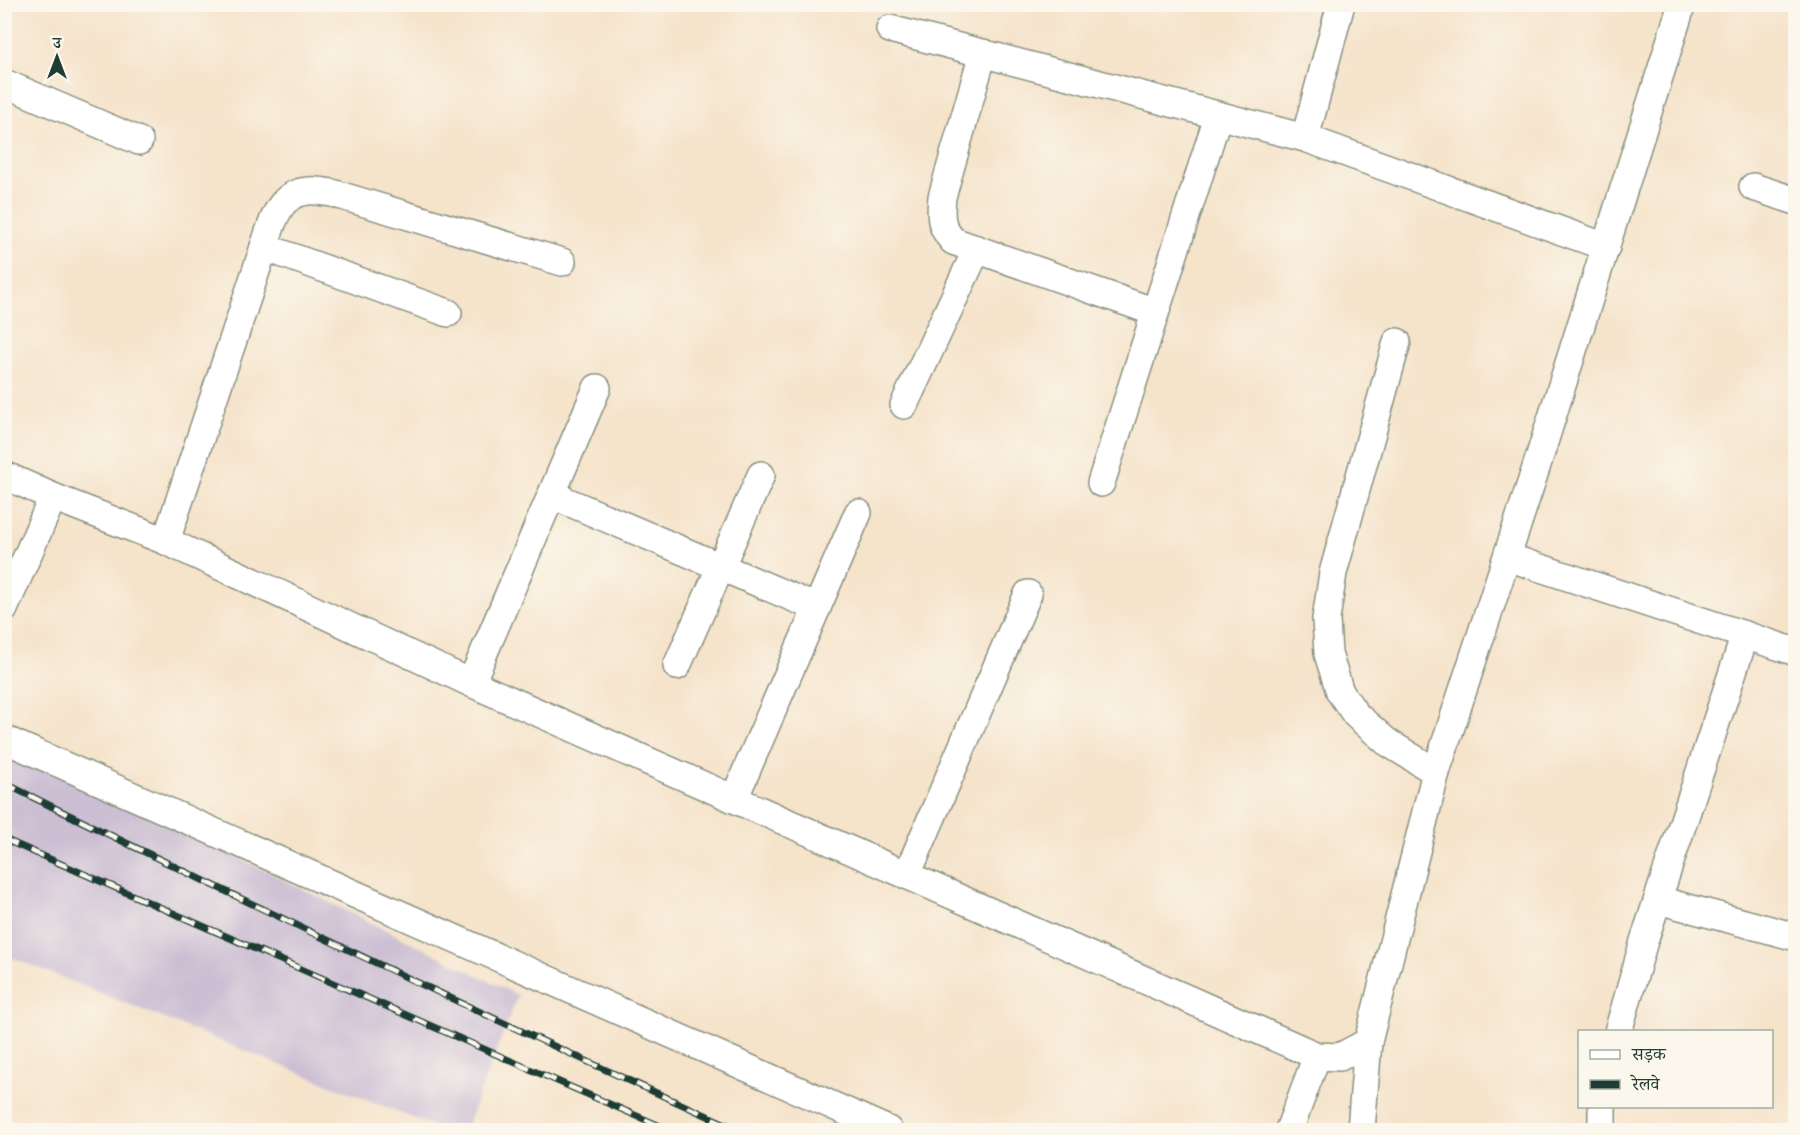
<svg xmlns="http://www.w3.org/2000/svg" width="1800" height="1135" font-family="'IM FELL English','Noto Serif Devanagari',serif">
<rect width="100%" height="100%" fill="#fbf7ec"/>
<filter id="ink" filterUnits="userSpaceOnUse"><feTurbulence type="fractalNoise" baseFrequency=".0167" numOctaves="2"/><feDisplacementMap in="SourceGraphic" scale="12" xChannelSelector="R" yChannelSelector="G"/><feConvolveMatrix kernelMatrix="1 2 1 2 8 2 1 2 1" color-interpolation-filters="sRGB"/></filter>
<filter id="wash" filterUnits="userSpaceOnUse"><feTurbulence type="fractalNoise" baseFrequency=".008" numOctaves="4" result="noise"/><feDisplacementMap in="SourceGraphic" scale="24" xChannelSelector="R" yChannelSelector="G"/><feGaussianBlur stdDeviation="1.35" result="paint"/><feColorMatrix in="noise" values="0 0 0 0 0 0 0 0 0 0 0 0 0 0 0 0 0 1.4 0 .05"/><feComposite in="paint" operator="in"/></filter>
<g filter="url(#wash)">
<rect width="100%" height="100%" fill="#f5e3ca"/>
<!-- railway -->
<path fill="#ccbed3" d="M4 742 518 995 465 1130H443L5 955Z"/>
</g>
<g filter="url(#ink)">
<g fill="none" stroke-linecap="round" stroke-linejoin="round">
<defs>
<g id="street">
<path d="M890 29 1305 138 1606 247"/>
<path d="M983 53 942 197C940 217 940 226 953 241L1155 312"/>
<path d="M4 83 139 141"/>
<path d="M1305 138 1341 4"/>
<path d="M1753 187 1796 201"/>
<path d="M264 247 448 313"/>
<path d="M1397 342 1333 573 1326 619 1328 654 1340 692 1356 715 1387 742 1436 772"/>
<path d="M904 405 977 249"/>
<path d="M4 475 53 497 166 541 471 683 1317 1056 1340 1057 1368 1042 1436 772 1536 468 1682 4"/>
<path d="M1101 483 1218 116"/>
<path d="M552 495 817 608"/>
<path d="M166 541 264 247C272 224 278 193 308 191 315 190 324 192 332 193L562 262"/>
<path d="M1507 557 1796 652"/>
<path d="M4 609 53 497"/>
<path d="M677 666 761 475"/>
<path d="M471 683 597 388"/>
<path d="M4 739 888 1130"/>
<path d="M734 799 858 513"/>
<path d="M907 875 1028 594"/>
<path d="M1658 900 1796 937"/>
<path d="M1618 1032 1644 941 1745 635"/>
<path d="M1289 1130 1317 1056"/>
<path d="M1361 1130 1368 1042"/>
<path d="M1602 1130V1106"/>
</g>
</defs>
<!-- street casing -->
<use href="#street" stroke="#8a907f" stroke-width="30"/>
<!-- street -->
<use href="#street" stroke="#fff" stroke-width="27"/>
<defs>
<g id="rail">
<path d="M4 783C247 903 492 1020 739 1130"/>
<path d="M4 839 669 1130"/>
</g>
</defs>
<!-- rail casing -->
<use href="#rail" stroke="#1f3d34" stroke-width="7"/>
<!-- rail -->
<use href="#rail" stroke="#fbf7ec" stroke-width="4.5" stroke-dasharray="14" stroke-linecap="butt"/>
</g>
</g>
<!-- margin -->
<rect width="1800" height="1135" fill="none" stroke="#fbf7ec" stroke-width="24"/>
<!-- legend -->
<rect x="1578" y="1030" width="195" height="78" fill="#fbf7ec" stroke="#a3ada2" stroke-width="1.5"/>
<rect x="1590" y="1050" width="30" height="9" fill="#ffffff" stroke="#a3ada2" stroke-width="1.5"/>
<text x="1632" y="1060" font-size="18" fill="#1f3d34">सड़क</text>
<rect x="1590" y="1080" width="30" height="9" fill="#1f3d34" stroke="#a3ada2" stroke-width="1.5"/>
<text x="1632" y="1090" font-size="18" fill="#1f3d34">रेलवे</text>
<!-- north arrow -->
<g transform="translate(57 57)" stroke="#fbf7ec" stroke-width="4.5" paint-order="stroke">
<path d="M0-4.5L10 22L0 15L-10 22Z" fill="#1f3d34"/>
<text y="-9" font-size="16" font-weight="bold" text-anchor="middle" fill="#1f3d34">उ</text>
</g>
</svg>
